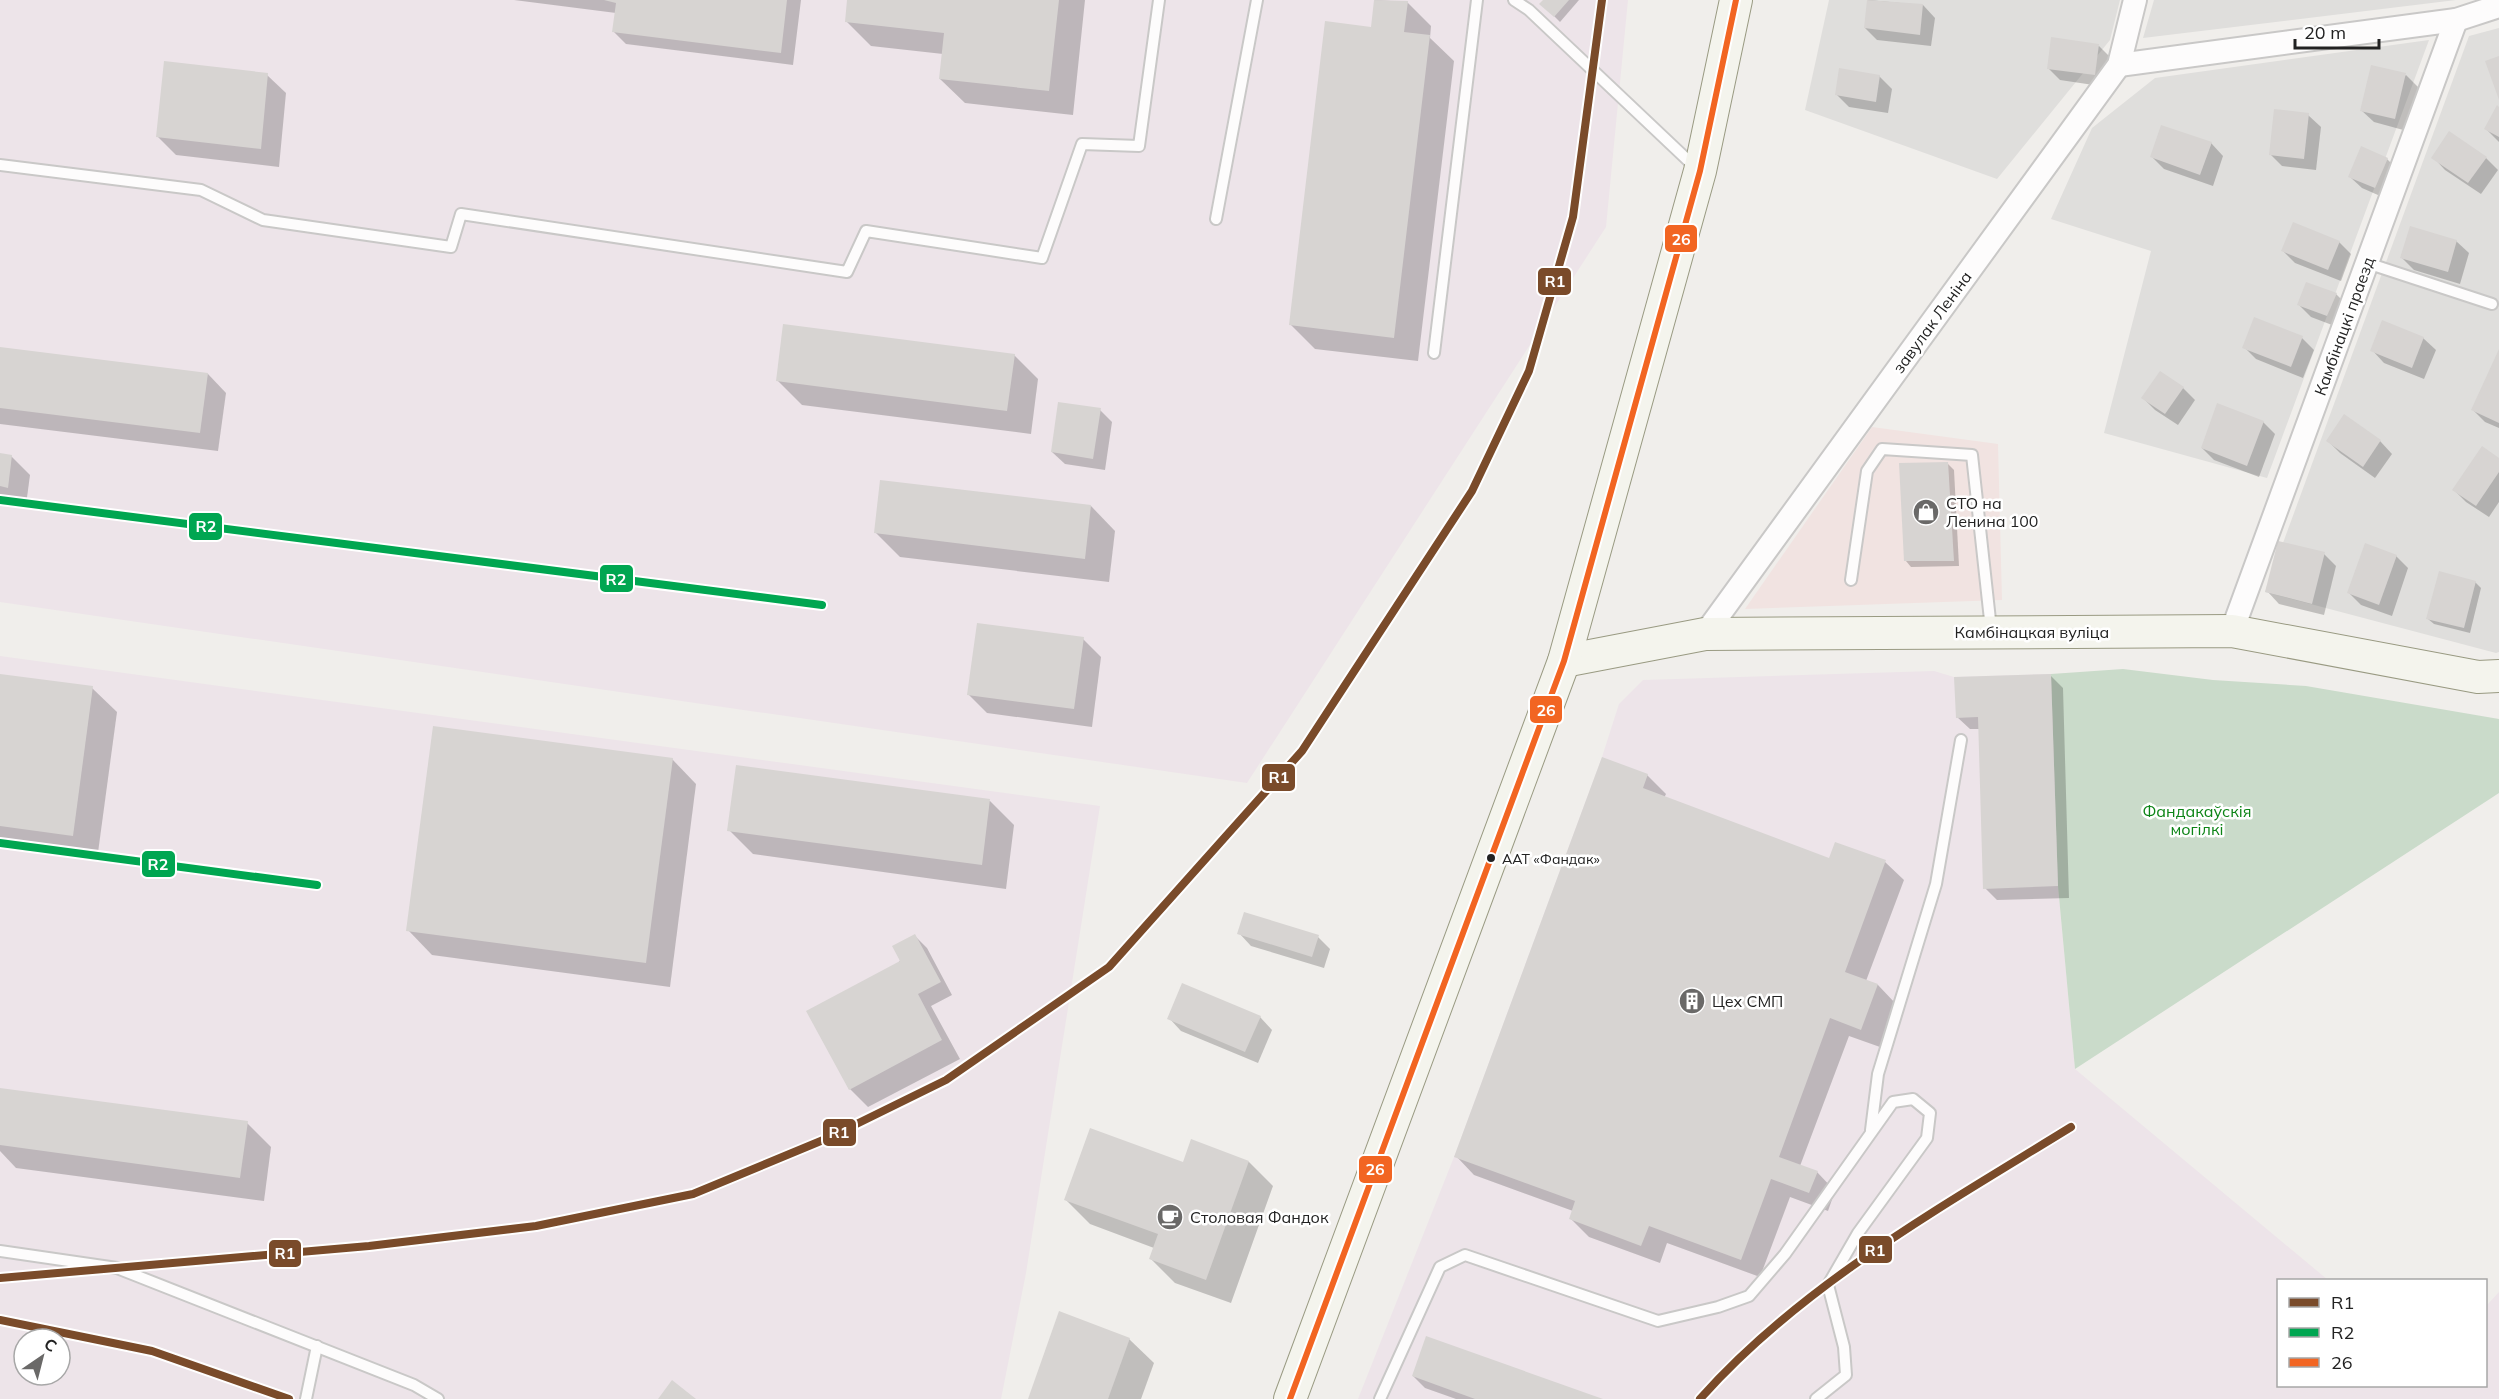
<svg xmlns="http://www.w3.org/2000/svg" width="2499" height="1399" font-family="Mulish,sans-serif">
<rect width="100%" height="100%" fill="#f0eeeb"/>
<!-- residential -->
<g fill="#dfdedc">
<path d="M1829 0H2120L2110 40 1997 179 1805 110Z"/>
<path d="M2154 0H2456L2143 38Z"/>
<path d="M2499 28V652L2496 653 2265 592 2469 36Z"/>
<path d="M2429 40 2267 478 2104 433 2151 251 2051 219 2092 128 2155 78Z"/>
</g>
<!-- commercial -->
<path fill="#f1e3e1" d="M1872 427 1998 444 2002 600 1745 609Z"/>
<!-- industrial -->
<g fill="#ede4e9" fill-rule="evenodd">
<path d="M0 0H1628L1606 227 1247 783 0 602Z"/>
<path d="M0 656 1100 806 1026 1273 1001 1399H0ZM24 1339H60V1375H24Z"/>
<path d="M1934 671 1954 677 2051 674 2058 886 2075 1069 2328 1280H2278V1386H2486V1306L2499 1292V1399H1358L1454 1157 1602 757 1619 704 1643 680Z"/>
</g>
<!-- cemetery -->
<path fill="#cadbca" d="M2123 669 2213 680 2306 686 2499 719V793L2075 1069 2058 886 2051 674Z"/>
<!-- shadow -->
<g fill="#0003">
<path d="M514 0H801L793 65 626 44 614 32 616 13Z"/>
<path d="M849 0H1085L1073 115 965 103 940 79 943 54 871 46 847 22Z"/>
<path d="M1375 0 1407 2 1431 26 1430 38 1454 61 1418 361 1315 349 1291 325 1372 29Z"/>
<path d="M1545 0H1579L1560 22 1547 9Z"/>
<path d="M1868 0 1923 5 1935 18 1931 46 1877 40 1865 28Z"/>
<path d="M2099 46 2111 58 2107 87 2060 80 2048 68Z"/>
<path d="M267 75 286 93 279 167 176 155 158 137Z"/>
<path d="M2406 75 2418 87 2407 131 2374 122 2361 110Z"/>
<path d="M1879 76 1892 89 1888 113 1849 107 1837 95Z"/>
<path d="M2499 108V142L2486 129Z"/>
<path d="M2308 115 2321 127 2316 170 2282 166 2270 154Z"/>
<path d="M2211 143 2223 156 2213 186 2164 169 2152 157Z"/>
<path d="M2433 157 2486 158 2498 170 2481 194 2445 170Z"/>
<path d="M2387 159 2399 171 2387 199 2362 188 2349 176Z"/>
<path d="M2456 241 2469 253 2460 284 2414 270 2402 258Z"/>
<path d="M2339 242 2351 254 2341 281 2295 263 2283 251Z"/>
<path d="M2336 294 2348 306 2340 328 2311 317 2299 305Z"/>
<path d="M2302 338 2314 350 2303 378 2256 359 2244 347Z"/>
<path d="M2423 338 2436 350 2424 379 2384 363 2372 350Z"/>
<path d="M0 349 208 374 226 393 218 451 0 424Z"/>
<path d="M2499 353V428L2485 422 2473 410Z"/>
<path d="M1014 355 1038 379 1031 434 802 405 778 381Z"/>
<path d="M2183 388 2195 400 2178 425 2155 410 2143 398Z"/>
<path d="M1100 410 1112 422 1105 470 1065 464 1052 452Z"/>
<path d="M2263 422 2275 434 2259 477 2214 460 2202 448Z"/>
<path d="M2328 441H2380L2392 454 2375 478 2340 453Z"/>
<path d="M0 455 11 456 30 475 26 505 0 501Z"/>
<path d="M2499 460V502L2489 517 2466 502 2454 490Z"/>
<path d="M1948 464 1954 470 1959 566 1911 567 1906 561Z"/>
<path d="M1091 506 1115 531 1109 582 900 557 876 533Z"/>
<path d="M2324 554 2336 566 2324 615 2279 604 2267 591Z"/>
<path d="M2396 556 2408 568 2392 616 2361 605 2349 593Z"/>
<path d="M2475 582 2481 588 2470 633 2434 624 2428 619Z"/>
<path d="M1083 639 1101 657 1092 727 987 713 969 695Z"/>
<path d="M0 675 92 688 117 712 97 860 0 847Z"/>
<path d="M2051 676 2063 688 2069 898 1997 900 1985 888 1980 729H1970L1957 717Z"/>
<path d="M672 759 696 784 670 987 432 955 408 930Z"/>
<path d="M1647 775 1666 794 1664 798 1830 860 1836 844 1885 862 1904 880 1866 981 1878 985 1896 1004 1880 1047 1849 1036 1800 1166 1817 1172 1835 1191 1828 1211 1790 1197 1760 1277 1667 1243 1660 1263 1589 1237 1570 1218 1573 1211 1474 1175 1456 1156Z"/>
<path d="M990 801 1014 825 1006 889 753 854 729 830Z"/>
<path d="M1239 933 1318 937 1330 949 1324 968 1251 946Z"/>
<path d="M915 936 927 948 952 995 931 1006 960 1059 868 1107 850 1089 899 962Z"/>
<path d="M1260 1017 1272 1030 1258 1063 1181 1031 1169 1018Z"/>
<path d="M0 1090 247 1123 271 1147 264 1201 16 1168 0 1151Z"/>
<path d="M1249 1162 1273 1186 1231 1303 1175 1283 1151 1259 1154 1248 1090 1224 1066 1200 1184 1163Z"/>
<path d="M1129 1339 1154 1363 1141 1399H1029Z"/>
<path d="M1413 1376 1600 1399H1456L1425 1388Z"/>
</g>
<!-- building -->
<g fill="#d7d4d2">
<path d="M604 0H787L781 53 612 32 616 3Z"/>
<path d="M847 0H1059L1049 91 939 79 944 33 845 22Z"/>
<path d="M1374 0 1408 1 1404 32 1430 35 1394 338 1289 325 1325 21 1371 27Z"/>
<path d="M1543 0H1569L1554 17 1539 4Z"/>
<path d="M1867 0 1923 4 1920 35 1864 28Z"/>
<path d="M2051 37 2099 44 2095 75 2047 69Z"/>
<path d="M2499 56V100L2485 61Z"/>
<path d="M164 61 268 73 261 149 156 137Z"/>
<path d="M2371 65 2406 73 2395 119 2360 111Z"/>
<path d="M1839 68 1880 75 1876 102 1835 95Z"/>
<path d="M2497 105 2499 107V137L2484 129Z"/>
<path d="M2274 109 2309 113 2304 159 2269 155Z"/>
<path d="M2161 125 2212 142 2200 175 2150 157Z"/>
<path d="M2449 131 2487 157 2468 183 2431 158Z"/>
<path d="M2361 146 2388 158 2375 188 2348 177Z"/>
<path d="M2293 222 2340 241 2328 270 2281 251Z"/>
<path d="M2410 226 2457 240 2448 272 2400 258Z"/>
<path d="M2306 282 2337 293 2327 316 2297 305Z"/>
<path d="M2254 317 2303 336 2291 367 2242 348Z"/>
<path d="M2382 320 2424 337 2412 368 2370 351Z"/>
<path d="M783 324 1015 354 1007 411 776 381Z"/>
<path d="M0 347 208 373 200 433 0 408Z"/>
<path d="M2499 349V423L2471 410Z"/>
<path d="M2160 371 2184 387 2165 414 2141 398Z"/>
<path d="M1058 402 1101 408 1093 459 1051 452Z"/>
<path d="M2217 403 2264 421 2247 466 2201 448Z"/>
<path d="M2344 414 2381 440 2363 467 2326 441Z"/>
<path d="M2482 446 2499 458V472L2476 506 2452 490Z"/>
<path d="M0 453 12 455 8 488 0 486Z"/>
<path d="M1948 462 1954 561H1904L1899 463Z"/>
<path d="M880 480 1091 505 1085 559 874 533Z"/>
<path d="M2278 541 2325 552 2312 604 2265 592Z"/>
<path d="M2365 543 2397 555 2379 605 2347 593Z"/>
<path d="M2439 571 2476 581 2464 628 2426 619Z"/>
<path d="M977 623 1084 637 1074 709 967 695Z"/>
<path d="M0 674 93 686 73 836 0 826Z"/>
<path d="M2051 674 2058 886 1983 889 1978 717 1956 718 1954 677Z"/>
<path d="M433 726 673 758 646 963 406 931Z"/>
<path d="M1602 757 1648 774 1643 788 1829 858 1835 842 1886 860 1845 972 1878 984 1861 1030 1830 1018 1779 1157 1818 1171 1809 1193 1771 1179 1741 1260 1649 1226 1641 1246 1569 1219 1575 1201 1454 1157Z"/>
<path d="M736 765 990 799 982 865 727 831Z"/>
<path d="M1244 912 1319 935 1312 957 1237 934Z"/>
<path d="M915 934 941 982 918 994 942 1040 849 1090 806 1011 900 961 892 946Z"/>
<path d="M1182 983 1261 1016 1245 1052 1167 1019Z"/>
<path d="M0 1088 248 1121 240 1178 0 1145Z"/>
<path d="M1090 1128 1183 1162 1191 1139 1249 1161 1206 1280 1149 1259 1158 1234 1064 1200Z"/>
<path d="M1059 1311 1130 1338 1108 1399H1028Z"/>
<path d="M1426 1336 1603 1399H1475L1412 1376Z"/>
<path d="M672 1380 696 1399H658Z"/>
</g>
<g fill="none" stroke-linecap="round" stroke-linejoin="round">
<defs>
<g id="lane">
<path d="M1514 0 1529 10 1695 167"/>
<path d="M0 165 201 190 263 220 451 247 461 214 847 272 866 231 1042 258 1082 144 1139 146 1159 0"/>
<path d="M1216 219 1257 0"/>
<path d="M2367 263 2492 304"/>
<path d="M1434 353 1477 0"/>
<path d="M1851 580 1867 471 1882 449 1972 455 1991 629"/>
<path d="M1871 1130 1878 1074 1936 884 1961 740"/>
<path d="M0 1251 117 1268 414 1385 438 1399"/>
<path d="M306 1399 317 1346"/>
<path d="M1380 1399 1440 1267 1465 1255 1658 1321 1718 1307 1749 1296 1785 1254 1893 1102 1913 1099 1930 1113 1927 1138 1858 1233 1828 1285 1844 1347 1846 1375 1816 1399"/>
</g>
<g id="street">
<path d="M2119 65 2456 20 2499 6"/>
<path d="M2232 631 2456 20"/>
<path d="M1705 634 2119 65 2135 0"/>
</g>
<g id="secondary">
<path d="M1564 661 1705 634 2232 631 2478 677 2499 676"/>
<path d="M1290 1399 1564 661 1700 171 1736 0"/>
</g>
</defs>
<!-- lane casing -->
<use href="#lane" stroke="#c9c8c7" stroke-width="14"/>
<!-- street casing -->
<use href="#street" stroke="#c9c8c7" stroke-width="26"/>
<!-- secondary casing -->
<use href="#secondary" stroke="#999a82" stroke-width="34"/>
<!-- lane -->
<use href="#lane" stroke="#fdfcfc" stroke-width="10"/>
<!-- street -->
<use href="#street" stroke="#fdfcfc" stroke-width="22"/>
<!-- secondary -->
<use href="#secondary" stroke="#f4f4ed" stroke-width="32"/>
<defs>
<path id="bus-1" d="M1290 1399 1564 661 1700 171 1736 0"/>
</defs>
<!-- bus-1 casing -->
<use href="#bus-1" stroke="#fff" stroke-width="10"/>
<!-- bus-1 -->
<use href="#bus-1" stroke="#f26522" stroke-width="6"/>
<defs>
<g id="rail-1">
<path d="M0 1278 369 1246 536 1226 693 1194 828 1138 946 1080 1109 967 1302 751 1472 491 1529 371 1573 217 1602 0"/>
<path d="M0 1320 152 1351 289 1399"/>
<path d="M1700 1399C1801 1285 1943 1206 2071 1127"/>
</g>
<g id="rail-2">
<path d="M0 500 822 605"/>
<path d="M0 843 317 885"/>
</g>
</defs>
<!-- rail-1 casing -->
<use href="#rail-1" stroke="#fff" stroke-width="12"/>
<!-- rail-2 casing -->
<use href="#rail-2" stroke="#fff" stroke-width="12"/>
<!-- rail-1 -->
<use href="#rail-1" stroke="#7a4b2a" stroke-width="8"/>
<!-- rail-2 -->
<use href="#rail-2" stroke="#00a651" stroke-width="8"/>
</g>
<!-- icons -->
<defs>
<symbol id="shop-disc" viewBox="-11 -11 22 22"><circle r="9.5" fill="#6a6968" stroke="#fff"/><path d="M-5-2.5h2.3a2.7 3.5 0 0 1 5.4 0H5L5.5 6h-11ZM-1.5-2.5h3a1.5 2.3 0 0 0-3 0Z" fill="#fff"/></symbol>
<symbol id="building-disc" viewBox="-11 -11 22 22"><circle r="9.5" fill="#6a6968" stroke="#fff"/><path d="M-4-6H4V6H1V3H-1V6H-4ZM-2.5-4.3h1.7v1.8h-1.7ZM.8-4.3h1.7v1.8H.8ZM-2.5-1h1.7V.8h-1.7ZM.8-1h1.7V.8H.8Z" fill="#fff"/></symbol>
<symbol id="cafe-disc" viewBox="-11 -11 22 22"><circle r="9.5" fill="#6a6968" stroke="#fff"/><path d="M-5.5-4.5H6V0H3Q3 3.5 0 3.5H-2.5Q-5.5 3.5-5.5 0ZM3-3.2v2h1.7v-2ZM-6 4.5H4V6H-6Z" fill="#fff"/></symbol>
</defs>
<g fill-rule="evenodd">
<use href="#shop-disc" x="1911" y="497" width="30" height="30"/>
<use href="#building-disc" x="1677" y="986" width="30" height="30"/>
<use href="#cafe-disc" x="1155" y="1202" width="30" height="30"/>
</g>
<!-- markers -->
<circle fill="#222" stroke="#fff" stroke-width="2" cx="1491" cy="858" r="5"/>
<g text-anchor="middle" stroke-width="5" stroke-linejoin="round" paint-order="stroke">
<!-- bus labels -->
<g font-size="14" fill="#222" stroke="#fff" text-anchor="start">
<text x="1502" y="864">ААТ «Фандак»</text>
</g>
<!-- street labels -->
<g font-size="16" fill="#222" stroke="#fff">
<text transform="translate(1932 322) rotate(-54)" y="6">завулак Леніна</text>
<text transform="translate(2344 326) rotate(-70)" y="6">Камбінацкі праезд</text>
<text x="2032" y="638">Камбінацкая вуліца</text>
</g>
<!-- poi labels -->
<g font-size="16" fill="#222" stroke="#fff" text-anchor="start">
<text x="1946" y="509">СТО на<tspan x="1946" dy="18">Ленина 100</tspan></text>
<text x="1712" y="1007">Цех СМП</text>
<text x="1190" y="1223">Столовая Фандок</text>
</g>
<!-- park labels -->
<g font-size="16" fill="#0c8416" stroke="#fff">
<text x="2197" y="817">Фандакаўскія<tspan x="2197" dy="18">могілкі</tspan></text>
</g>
</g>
<g stroke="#fff" stroke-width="2">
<rect x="1664" y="224" width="34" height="29" rx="6" fill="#f26522"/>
<rect x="1537" y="267" width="35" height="29" rx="6" fill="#7a4b2a"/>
<rect x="188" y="512" width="35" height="29" rx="6" fill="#00a651"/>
<rect x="599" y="564" width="35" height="29" rx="6" fill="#00a651"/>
<rect x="1529" y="695" width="34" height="29" rx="6" fill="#f26522"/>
<rect x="1261" y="763" width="35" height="29" rx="6" fill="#7a4b2a"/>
<rect x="141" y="850" width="35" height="28" rx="6" fill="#00a651"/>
<rect x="822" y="1118" width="35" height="29" rx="6" fill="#7a4b2a"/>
<rect x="1358" y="1155" width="35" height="29" rx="6" fill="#f26522"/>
<rect x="1858" y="1235" width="35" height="29" rx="6" fill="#7a4b2a"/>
<rect x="268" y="1239" width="34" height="29" rx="6" fill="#7a4b2a"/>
</g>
<g font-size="16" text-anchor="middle" font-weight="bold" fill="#fff">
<text x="1681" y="245">26</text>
<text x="1555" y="287">R1</text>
<text x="206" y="532">R2</text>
<text x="616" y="585">R2</text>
<text x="1546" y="716">26</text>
<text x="1279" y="783">R1</text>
<text x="158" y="870">R2</text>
<text x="839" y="1138">R1</text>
<text x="1375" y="1175">26</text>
<text x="1875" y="1256">R1</text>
<text x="285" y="1259">R1</text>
</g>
<!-- legend -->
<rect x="2277" y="1279" width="210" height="108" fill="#ffffff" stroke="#a7a7a7" stroke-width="1.5"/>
<rect x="2289" y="1298" width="30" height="9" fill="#7a4b2a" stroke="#a7a7a7" stroke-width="1.5"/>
<text x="2331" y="1309" font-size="18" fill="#222222">R1</text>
<rect x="2289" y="1328" width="30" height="9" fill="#00a651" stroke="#a7a7a7" stroke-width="1.5"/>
<text x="2331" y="1339" font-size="18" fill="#222222">R2</text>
<rect x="2289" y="1358" width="30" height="9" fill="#f26522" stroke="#a7a7a7" stroke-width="1.5"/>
<text x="2331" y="1369" font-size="18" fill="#222222">26</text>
<!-- north arrow -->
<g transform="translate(42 1357) rotate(35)"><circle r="28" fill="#ffffff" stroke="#a7a7a7" stroke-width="1.5"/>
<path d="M0-4.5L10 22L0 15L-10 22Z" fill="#6a6968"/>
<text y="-9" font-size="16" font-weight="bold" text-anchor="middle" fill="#222222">С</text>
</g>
<!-- scale -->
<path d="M2295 39v9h84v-9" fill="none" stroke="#222222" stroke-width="3"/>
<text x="2304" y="39" font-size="18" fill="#222222" stroke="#ffffff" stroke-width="4.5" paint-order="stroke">20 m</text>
</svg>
